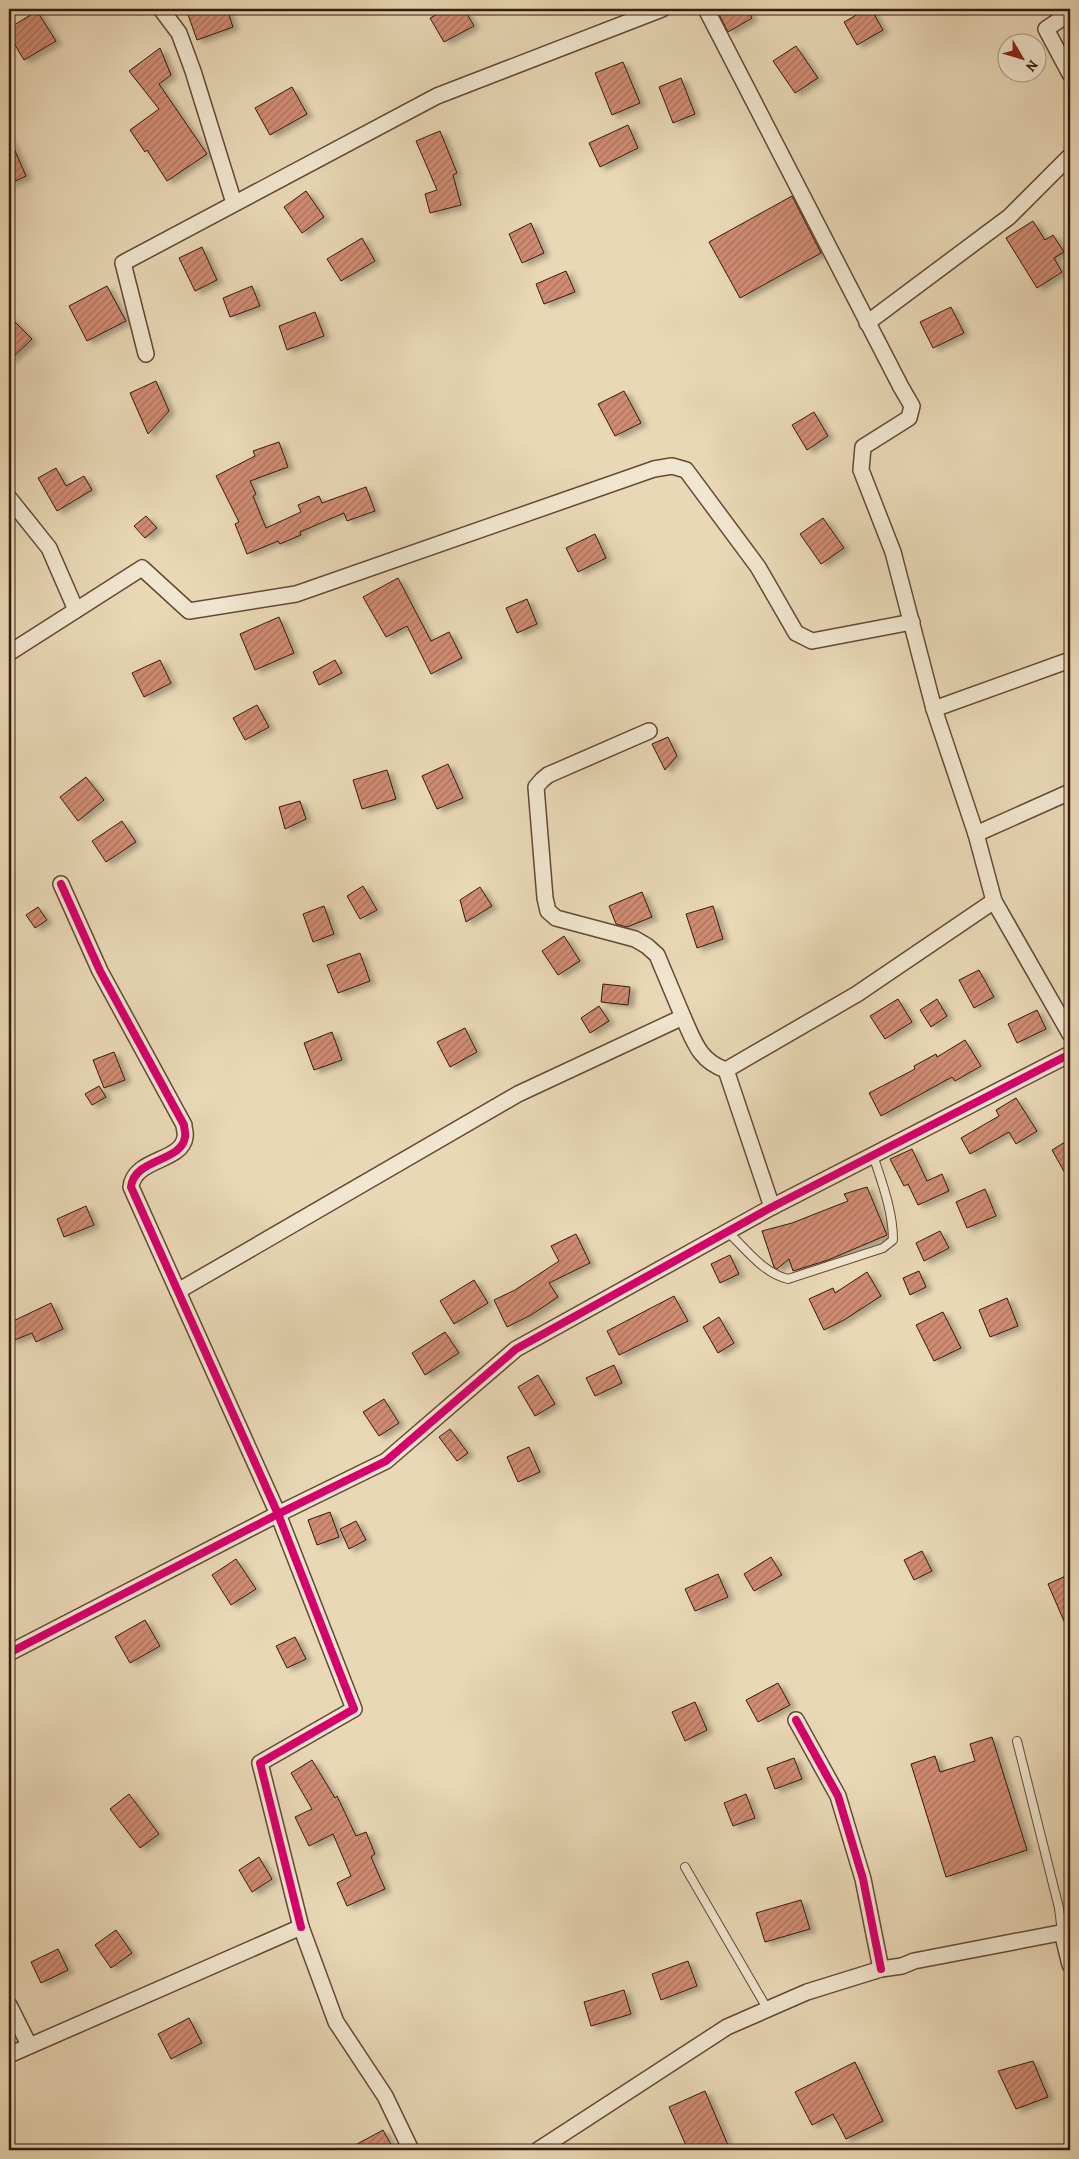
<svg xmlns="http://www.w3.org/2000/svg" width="1079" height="2159" font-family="Alegreya,serif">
<defs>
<pattern id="building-hatch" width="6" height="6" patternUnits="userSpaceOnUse" patternTransform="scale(1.25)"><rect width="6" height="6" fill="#d08c73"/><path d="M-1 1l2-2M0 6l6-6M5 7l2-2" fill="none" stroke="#aa725d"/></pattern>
<filter id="shadow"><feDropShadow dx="5.5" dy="3" stdDeviation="2.5" flood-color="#0004"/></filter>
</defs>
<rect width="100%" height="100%" fill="#e9d8b6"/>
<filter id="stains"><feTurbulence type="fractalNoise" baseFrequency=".004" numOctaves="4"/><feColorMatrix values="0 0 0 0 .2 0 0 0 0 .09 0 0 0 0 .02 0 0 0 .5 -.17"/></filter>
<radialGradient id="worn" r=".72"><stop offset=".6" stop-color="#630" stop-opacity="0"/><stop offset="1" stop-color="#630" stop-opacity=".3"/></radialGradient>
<!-- building -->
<g fill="url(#building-hatch)" stroke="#37190c" filter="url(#shadow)">
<path d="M186 9H227L233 27 197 40Z"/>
<path d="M447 9H464L474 26 444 42 430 18Z"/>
<path d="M725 9H747L752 18 728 32 718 12Z"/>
<path d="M867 9H871L883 30 857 45 844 22Z"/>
<path d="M37 11 56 41 24 60 9 35V28Z"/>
<path d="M796 46 818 78 795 93 773 61Z"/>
<path d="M160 48 171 75 159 84 207 154 167 181 147 150 145 152 130 130 159 109 129 71Z"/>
<path d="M623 62 640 103 612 115 595 73Z"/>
<path d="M681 78 695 114 673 123 659 87Z"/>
<path d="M292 87 307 114 270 135 255 108Z"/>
<path d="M628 125 638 148 600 167 589 143Z"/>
<path d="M440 131 457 173 453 175 461 205 430 213 425 194 437 190 416 141Z"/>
<path d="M9 137 26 176 9 184Z"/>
<path d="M306 191 324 217 302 233 284 207Z"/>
<path d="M792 196 821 253 740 298 709 242Z"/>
<path d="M1033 221 1045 240 1053 235 1064 252 1054 258 1062 272 1037 288 1006 238Z"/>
<path d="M531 223 544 253 522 263 509 234Z"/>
<path d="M362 238 375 261 341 281 327 259Z"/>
<path d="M202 247 217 280 195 291 179 258Z"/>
<path d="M566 271 575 292 544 304 536 284Z"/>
<path d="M107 286 126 321 87 341 69 306Z"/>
<path d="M252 286 260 306 230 317 223 298Z"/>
<path d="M951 307 964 333 933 348 920 322Z"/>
<path d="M315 312 324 336 287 350 279 326Z"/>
<path d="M9 316 32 339 9 361Z"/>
<path d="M156 381 169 411 148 434 130 393Z"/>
<path d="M624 391 641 423 615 436 598 404Z"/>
<path d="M814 412 828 436 807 450 792 425Z"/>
<path d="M279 442 288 467 250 481 256 494 253 496 266 528 301 512 298 505 319 496 322 503 366 487 375 511 347 521 344 513 300 532 301 535 280 544 278 541 247 554 235 524 239 522 216 476 255 456 253 451Z"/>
<path d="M56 468 66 486 84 476 92 490 57 511 38 478Z"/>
<path d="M146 516 157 528 145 538 134 526Z"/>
<path d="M823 518 844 548 821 564 800 534Z"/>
<path d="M595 534 606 558 578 572 566 548Z"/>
<path d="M398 578 431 641 449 632 462 658 431 674 407 626 386 637 363 597Z"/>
<path d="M527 599 537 624 517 633 506 608Z"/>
<path d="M279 617 294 653 255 670 240 634Z"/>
<path d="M160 660 171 683 144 697 132 673Z"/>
<path d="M335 660 342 673 319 685 313 672Z"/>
<path d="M257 705 269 727 245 740 233 718Z"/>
<path d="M668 737 677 756 665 770 652 744Z"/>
<path d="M448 764 463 798 437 809 422 776Z"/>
<path d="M387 770 396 799 362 809 353 780Z"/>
<path d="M86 777 104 800 78 821 60 797Z"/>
<path d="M300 801 306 819 285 829 279 807Z"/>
<path d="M122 821 136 842 106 862 92 841Z"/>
<path d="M363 886 377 910 360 919 347 896Z"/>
<path d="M480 887 492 906 466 922 460 900Z"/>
<path d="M642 892 652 917 627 927 616 924 609 906Z"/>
<path d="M324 906 334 934 313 942 303 914Z"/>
<path d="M713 906 723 939 697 948 686 914Z"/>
<path d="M38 907 47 920 35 928 26 915Z"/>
<path d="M564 936 580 961 558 975 542 951Z"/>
<path d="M360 953 370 981 338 993 327 965Z"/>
<path d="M979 970 994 997 974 1008 959 980Z"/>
<path d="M603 984 630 987 628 1005 601 1002Z"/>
<path d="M898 999 912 1022 885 1039 870 1016Z"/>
<path d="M937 999 947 1016 931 1027 920 1010Z"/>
<path d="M599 1006 609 1021 590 1033 581 1018Z"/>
<path d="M1037 1010 1046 1029 1017 1043 1008 1024Z"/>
<path d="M465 1028 477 1052 450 1067 437 1042Z"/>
<path d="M332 1032 342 1060 314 1070 304 1043Z"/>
<path d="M965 1040 981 1066 955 1081 952 1077 881 1116 869 1093 915 1069 914 1066 936 1054 937 1057Z"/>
<path d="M114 1052 125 1080 104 1088 93 1060Z"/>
<path d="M99 1086 106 1097 92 1105 85 1094Z"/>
<path d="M1016 1098 1037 1131 1016 1144 1009 1132 970 1154 961 1138 999 1116 996 1110Z"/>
<path d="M1070 1139V1182L1052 1150Z"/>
<path d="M912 1149 927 1181 942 1174 949 1191 918 1205 908 1184 904 1186 890 1159Z"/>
<path d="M867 1187 887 1235 828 1260 793 1271 789 1259 777 1269 774 1267 762 1231 792 1223 848 1201 844 1194Z"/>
<path d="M985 1189 996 1216 967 1228 956 1202Z"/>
<path d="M86 1206 94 1225 64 1237 57 1219Z"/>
<path d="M940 1231 949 1248 924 1261 916 1243Z"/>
<path d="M576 1234 590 1263 549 1283 558 1297 531 1315 507 1327 494 1300 515 1290 559 1261 551 1246Z"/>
<path d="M730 1255 739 1274 720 1283 711 1264Z"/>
<path d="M919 1271 926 1287 910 1295 903 1278Z"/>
<path d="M867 1272 881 1296 844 1320 824 1330 809 1299 833 1288 835 1293Z"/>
<path d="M474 1280 488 1303 454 1324 440 1301Z"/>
<path d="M674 1296 688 1321 619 1355 607 1331Z"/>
<path d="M1007 1298 1018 1326 990 1337 979 1310Z"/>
<path d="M51 1303 63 1329 36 1342 32 1333 12 1341 9 1334V1323Z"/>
<path d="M943 1312 961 1348 934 1361 916 1325Z"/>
<path d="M719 1317 734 1343 718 1353 703 1327Z"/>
<path d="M445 1332 459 1353 425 1375 412 1353Z"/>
<path d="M614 1365 622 1383 595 1396 586 1378Z"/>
<path d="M538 1375 555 1404 535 1416 518 1387Z"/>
<path d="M384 1399 399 1423 379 1436 363 1412Z"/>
<path d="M450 1429 468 1453 457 1461 439 1437Z"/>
<path d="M529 1447 540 1472 518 1482 507 1457Z"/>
<path d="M330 1512 339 1537 317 1545 308 1520Z"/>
<path d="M356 1521 366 1540 349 1549 340 1529Z"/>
<path d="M922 1551 932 1571 914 1580 904 1560Z"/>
<path d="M771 1557 782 1575 754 1591 744 1574Z"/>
<path d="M236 1559 256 1589 231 1605 212 1575Z"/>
<path d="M718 1574 728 1597 695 1611 685 1589Z"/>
<path d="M1070 1574V1635L1048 1584Z"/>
<path d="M145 1620 160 1646 130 1663 115 1637Z"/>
<path d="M295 1637 306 1659 287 1668 276 1646Z"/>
<path d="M778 1683 790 1705 758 1722 746 1700Z"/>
<path d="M695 1702 707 1730 685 1741 672 1712Z"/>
<path d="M992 1737 1027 1850 946 1877 911 1764 935 1756 940 1772 975 1761 970 1744Z"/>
<path d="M794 1758 802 1779 775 1789 767 1768Z"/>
<path d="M312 1760 335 1798 337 1796 356 1836 366 1832 375 1854 371 1857 385 1889 347 1906 337 1883 351 1876 333 1834 309 1846 295 1817 312 1809 291 1773Z"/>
<path d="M129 1794 159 1834 140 1848 110 1809Z"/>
<path d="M746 1794 755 1818 733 1826 724 1803Z"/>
<path d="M259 1857 272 1879 252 1892 239 1870Z"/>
<path d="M801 1900 810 1929 765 1942 756 1913Z"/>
<path d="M116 1930 132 1953 111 1968 95 1945Z"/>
<path d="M58 1949 68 1970 41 1983 31 1962Z"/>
<path d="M688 1961 697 1986 661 2000 652 1974Z"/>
<path d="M624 1990 631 2014 591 2026 584 2002Z"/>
<path d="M189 2018 202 2043 171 2059 158 2034Z"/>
<path d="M1033 2061 1048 2097 1016 2109 998 2071Z"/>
<path d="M855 2062 883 2121 846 2139 833 2114 812 2125 795 2092Z"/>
<path d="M705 2091 730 2150H688L669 2107Z"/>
<path d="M383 2130 394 2150H346Z"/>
</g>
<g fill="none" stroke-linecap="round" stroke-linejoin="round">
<defs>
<g id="lane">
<path d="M728 1232C746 1249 763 1273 788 1279L883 1248 893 1240C893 1211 882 1183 873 1155"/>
<path d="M1017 1741 1059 1908 1062 1932"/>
<path d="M685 1867 768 2010"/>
</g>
<g id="street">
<path d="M161 9 179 33 193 71 234 203"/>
<path d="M706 9 901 387 912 406 909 418 863 447 861 470 893 552 934 709 976 834 994 901 1070 1034"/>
<path d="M1070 13 1046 29 1070 74"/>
<path d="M867 323 1009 217 1070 156"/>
<path d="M146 354 123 263 437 96 662 9"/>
<path d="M9 498 49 548 76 610"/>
<path d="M9 653 142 568 189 611 296 594 654 469 672 466 686 470 758 567 796 633 812 641 912 622"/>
<path d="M934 709 1070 660"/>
<path d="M649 731 548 775 542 780 536 787 545 898 548 911 556 918 635 939 647 946 657 955 683 1017"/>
<path d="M976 834 1070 792"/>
<path d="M61 884 100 971 184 1125C184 1129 186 1133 185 1137 182 1162 134 1158 131 1187L278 1514 354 1709 260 1763 301 1927"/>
<path d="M726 1070 772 1207"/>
<path d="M178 1291 518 1094 683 1017C694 1041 699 1061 726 1070L857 994 994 901"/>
<path d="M9 1653 278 1514 386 1461 516 1349 772 1207 1070 1054"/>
<path d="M796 1720 838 1796 863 1879 881 1969"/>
<path d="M1062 1932 1070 1965"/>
<path d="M9 2005 29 2045"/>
<path d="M9 2055 301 1927 336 2022 385 2096 411 2150"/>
<path d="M538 2150 727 2027 807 1992 881 1969 902 1966 914 1961 1070 1931"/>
</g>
</defs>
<!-- lane casing -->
<use href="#lane" stroke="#644936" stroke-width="10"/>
<!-- street casing -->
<use href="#street" stroke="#644936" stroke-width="18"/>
<!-- lane -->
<use href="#lane" stroke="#f1e6d0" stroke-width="8"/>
<!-- street -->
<use href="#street" stroke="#f1e6d0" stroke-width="15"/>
<defs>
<g id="cycleway">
<path d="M61 884 100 971 184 1125C184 1129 186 1133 185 1137 182 1162 134 1158 131 1187L278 1514 354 1709 260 1763 301 1927"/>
<path d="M9 1653 278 1514 386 1461 516 1349 772 1207 1070 1054"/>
<path d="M796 1720 838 1796 863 1879 881 1969"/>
</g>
</defs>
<!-- cycleway casing -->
<use href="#cycleway" stroke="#f1e6d0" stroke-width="11"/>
<!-- cycleway -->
<use href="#cycleway" stroke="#d6006c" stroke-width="8"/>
</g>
<!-- margin -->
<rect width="1079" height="2159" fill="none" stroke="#e9d8b6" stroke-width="30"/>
<rect x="10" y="10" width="1059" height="2139" fill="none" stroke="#37190c" stroke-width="2.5"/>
<rect x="15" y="15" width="1049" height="2129" fill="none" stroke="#37190c"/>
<!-- north arrow -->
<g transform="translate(1022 58) rotate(128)"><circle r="24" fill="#f1e6d0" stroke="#a79482"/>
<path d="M0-4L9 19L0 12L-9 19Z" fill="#8f2418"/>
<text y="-8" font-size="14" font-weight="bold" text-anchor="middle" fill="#37190c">N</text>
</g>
<rect width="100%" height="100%" filter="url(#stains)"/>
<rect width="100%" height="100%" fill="url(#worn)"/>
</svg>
